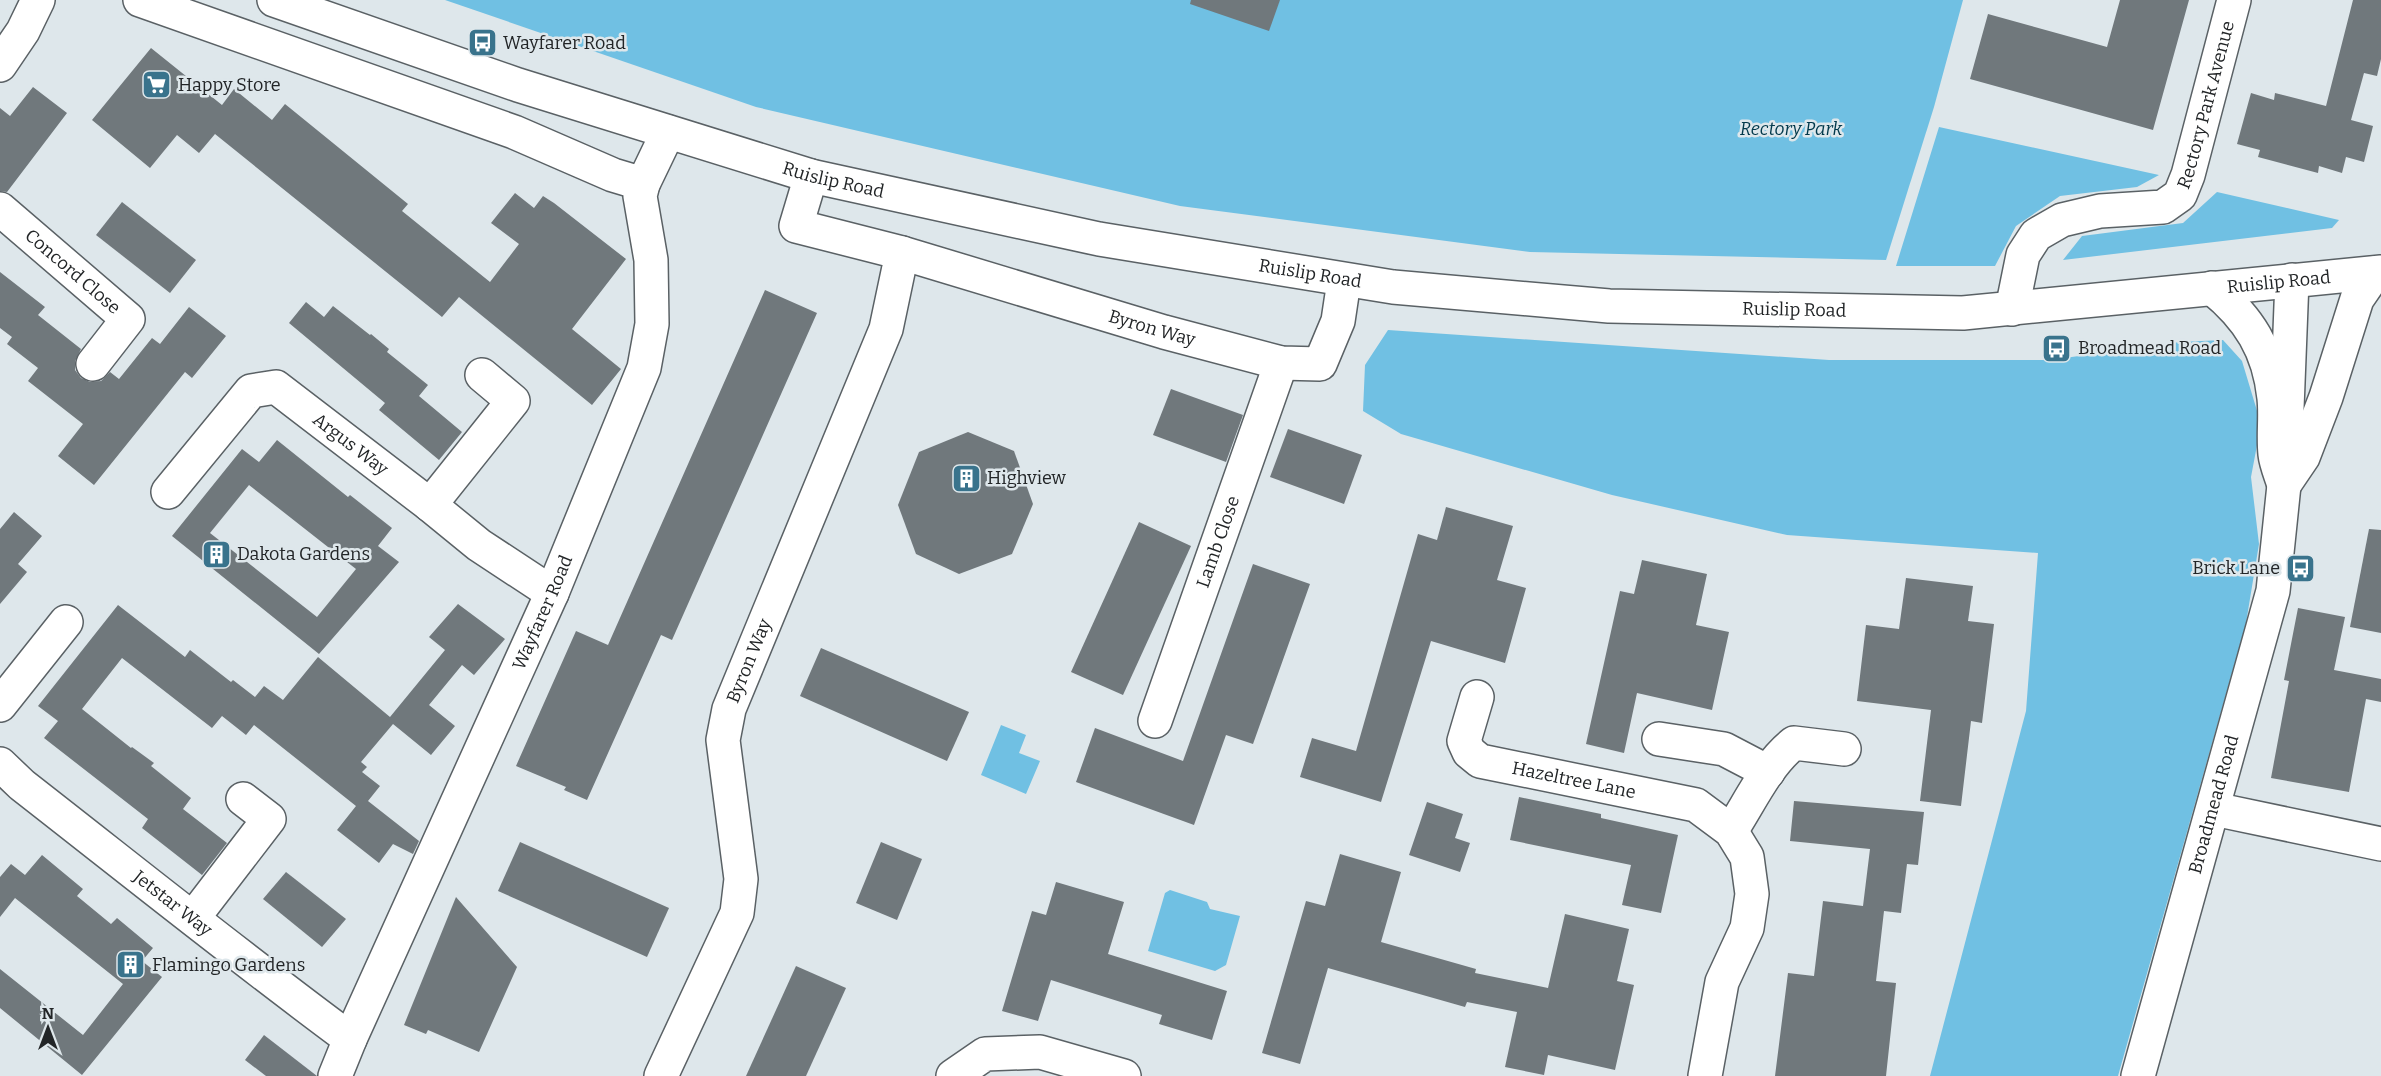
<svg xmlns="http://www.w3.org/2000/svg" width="2381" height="1076" font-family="Bitter,serif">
<rect width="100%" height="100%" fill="#dee7eb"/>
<!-- green -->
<g fill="#70c0e3">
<path d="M445 0H1963L1934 107 1886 260 1530 252 1180 206 756 107Z"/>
<path d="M1939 127 2159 175 2137 187 2060 196 2016 226 1995 266H1896Z"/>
<path d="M2217 192 2339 220 2332 228 2063 260 2082 236 2183 223Z"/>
<path d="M1388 330 1829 360H2050L2180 342 2223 340 2242 361 2261 424 2251 477 2259 544 2246 623 2118 1076H1930L2026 711 2038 553 1787 535 1612 495 1401 434 1363 411 1365 365Z"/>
<path d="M1001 725 1026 735 1019 753 1040 761 1026 794 981 775Z"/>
<path d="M1170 890 1207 902 1210 909 1240 916 1226 965 1215 971 1148 951 1165 893Z"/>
</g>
<!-- building -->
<g fill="#70787c" fill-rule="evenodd">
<path d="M1191 0H1280L1269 31 1190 4Z"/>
<path d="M2120 0H2189L2153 130 1970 79 1988 14 2107 47Z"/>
<path d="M2353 0H2381V59L2377 76 2364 73 2351 120 2373 126 2364 162 2346 157 2342 173 2319 166 2318 173 2258 157 2260 150 2237 144 2251 93 2274 100 2275 93 2326 106Z"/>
<path d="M151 48 222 105 234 89 272 120 285 104 408 204 402 211 490 282 519 244 491 223 515 193 534 208 543 196 554 203 626 259 572 329 621 369 592 405 459 297 442 317 215 134 199 153 177 135 150 168 92 120Z"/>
<path d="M33 87 67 113 7 192 0 191V108L10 116Z"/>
<path d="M122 202 196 260 170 293 96 235Z"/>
<path d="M0 272 45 307 38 315 81 349 75 361V370L81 378 90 382 101 381 110 372 119 379 152 338 160 344 189 307 226 336 192 378 185 372 94 485 58 456 83 424 28 381 38 368 7 344 12 337 0 328Z"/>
<path d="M765 290 817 313 672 640 661 635 587 800 564 790 566 787 516 766 576 631 608 645Z"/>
<path d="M306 302 324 317 333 306 370 335 371 334 389 349 387 352 428 385 419 396 462 432 439 460 379 410 385 403 289 323Z"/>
<path d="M1171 389 1243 415 1226 462 1153 435Z"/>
<path d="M1288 429 1362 455 1344 504 1270 477Z"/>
<path d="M968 432 1014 451 1033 504 1012 554 959 574 916 554 898 505 919 452Z"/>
<path d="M277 440 348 497 350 495 392 528 378 546 399 562 319 654 172 536 242 449 259 462ZM249 485 356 569 317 617 210 533Z"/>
<path d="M1446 507 1513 526 1497 580 1526 588 1505 663 1431 641 1381 802 1300 777 1312 738 1356 751 1418 534 1437 540Z"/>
<path d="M14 512 42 536 18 564 27 572 0 604V529Z"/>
<path d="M1139 522 1191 546 1123 695 1071 672Z"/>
<path d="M2369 529 2381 530V633L2350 627Z"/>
<path d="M1642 560 1707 574 1696 625 1729 632 1712 710 1637 693 1624 753 1586 744 1620 591 1634 594Z"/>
<path d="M1253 564 1310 584 1253 744 1226 735 1194 825 1076 782 1095 728 1183 761Z"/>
<path d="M1906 578 1973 586 1968 621 1994 624 1982 723 1971 721 1961 806 1920 801 1931 710 1857 701 1866 625 1899 629Z"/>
<path d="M458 604 505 639 474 675 462 665 429 705 455 726 431 755 393 724 361 762 367 767 362 772 380 786 368 801 419 841 413 854 393 844 379 863 337 830 356 806 254 725 246 735 222 716 212 728 122 658 82 709 131 748 132 747 154 763 151 766 191 798 183 809 227 843 202 875 142 828 148 819 44 738 58 721 38 706 118 605 185 657 190 650 231 682 233 680 255 697 264 686 283 700 318 657 390 717 445 650 429 637Z"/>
<path d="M2298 608 2345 617 2334 670 2381 679V702L2366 699 2349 792 2271 778 2289 681 2284 680Z"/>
<path d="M821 648 969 712 947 761 800 696Z"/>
<path d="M1519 797 1601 814V818L1678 835 1661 913 1622 905 1631 865 1510 840Z"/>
<path d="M1794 801 1924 812 1918 865 1907 864 1901 913 1884 911 1876 981 1896 983 1886 1076H1775L1788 973 1814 976 1823 901 1863 906 1870 849 1790 841Z"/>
<path d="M1427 802 1463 814 1455 838 1470 843 1460 872 1409 855Z"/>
<path d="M520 842 669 908 647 957 498 891Z"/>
<path d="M881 842 922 859 897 920 856 903Z"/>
<path d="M1340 854 1401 872 1381 942 1476 969 1475 973 1548 988 1565 914 1629 929 1617 981 1634 985 1615 1070 1548 1055 1544 1075 1505 1067 1517 1012 1467 1002 1465 1007 1328 968 1300 1064 1262 1053 1306 901 1325 906Z"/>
<path d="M42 855 83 889 77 896 111 924 117 918 153 948 142 961 162 977 82 1075 0 1008V969L83 1035 123 984 15 898 0 917V877L11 864 25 875Z"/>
<path d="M286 872 346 919 322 947 263 899Z"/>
<path d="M1056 882 1124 902 1108 954 1227 991 1212 1040 1159 1024 1162 1015 1051 980 1038 1021 1002 1011 1032 911 1046 915Z"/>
<path d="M456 897 517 967 479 1052 428 1030 426 1034 404 1025Z"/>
<path d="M796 966 846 988 806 1076H746Z"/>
<path d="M264 1035 317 1076H266L245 1060Z"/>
</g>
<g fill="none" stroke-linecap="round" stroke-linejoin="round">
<defs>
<g id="street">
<path d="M140 0 514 132 613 175 643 184"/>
<path d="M0 65 23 31 38 0"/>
<path id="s1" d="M0 209 128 319 93 364"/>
<path id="s2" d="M902 253 1164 332 1281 363 1320 364 1338 321 1344 281"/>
<path id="s3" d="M2012 309 2023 255 2036 235 2062 220 2100 211 2163 207 2180 195 2188 175 2234 0"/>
<path id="s4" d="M168 492 251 391 276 387 430 505 479 545 552 593"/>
<path d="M430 505 513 401 482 375"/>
<path id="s5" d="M1477 697 1464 741 1469 752 1480 761 1696 805 1731 831 1747 857 1752 894 1747 928 1722 982 1705 1076"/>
<path d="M0 705 66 622"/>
<path id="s6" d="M1155 721 1281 363"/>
<path d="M1659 739 1724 749 1768 772"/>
<path id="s7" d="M0 764 22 785C131 870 239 957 350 1039"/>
<path d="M2214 809 2381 844"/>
<path d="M1731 831C1750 802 1767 764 1794 743L1844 749"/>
<path d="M193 918 269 819 243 799"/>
<path id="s8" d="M335 1076 350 1039 552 593 644 368 652 324 651 260 640 196 643 184 668 132"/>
<path id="s9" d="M661 1076 737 913 741 879 723 740 729 709 886 329 902 253 796 226 811 176"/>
<path d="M953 1076 985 1054 1040 1052 1124 1076"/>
<path id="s10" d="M2138 1076 2273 591 2284 485 2292 280"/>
</g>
<g id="secondary">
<path id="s11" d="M274 0 518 85 811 176 1099 239 1393 287 1609 306 1963 313 2381 272"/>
<path d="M2212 288C2249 318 2269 350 2274 398 2276 417 2273 435 2275 454 2276 464 2281 475 2284 485L2303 457 2326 397 2357 299 2375 273"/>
</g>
</defs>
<!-- street casing -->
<use href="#street" stroke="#5a6165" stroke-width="36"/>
<!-- secondary casing -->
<use href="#secondary" stroke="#5a6165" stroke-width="36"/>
<!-- street -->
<use href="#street" stroke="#fff" stroke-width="33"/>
<!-- secondary -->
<use href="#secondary" stroke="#fff" stroke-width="33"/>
</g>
<!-- icons -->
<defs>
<symbol id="bus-square" viewBox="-11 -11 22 22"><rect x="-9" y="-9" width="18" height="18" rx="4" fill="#39738c" stroke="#dee7eb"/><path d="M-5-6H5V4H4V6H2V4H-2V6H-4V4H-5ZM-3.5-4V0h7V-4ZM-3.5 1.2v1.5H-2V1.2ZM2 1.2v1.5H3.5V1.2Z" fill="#fff"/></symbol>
<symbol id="supermarket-square" viewBox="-11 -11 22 22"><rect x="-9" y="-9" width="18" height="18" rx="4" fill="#39738c" stroke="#dee7eb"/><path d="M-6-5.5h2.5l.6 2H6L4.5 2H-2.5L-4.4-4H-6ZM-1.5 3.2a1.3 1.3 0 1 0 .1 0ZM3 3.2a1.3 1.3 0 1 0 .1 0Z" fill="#fff"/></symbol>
<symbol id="building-square" viewBox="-11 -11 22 22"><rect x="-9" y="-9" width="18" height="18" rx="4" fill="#39738c" stroke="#dee7eb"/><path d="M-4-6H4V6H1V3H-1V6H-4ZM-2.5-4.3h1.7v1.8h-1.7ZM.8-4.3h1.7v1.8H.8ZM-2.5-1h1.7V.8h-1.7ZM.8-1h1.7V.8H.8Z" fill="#fff"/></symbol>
</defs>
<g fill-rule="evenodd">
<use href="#bus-square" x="466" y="26" width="33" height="33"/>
<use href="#supermarket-square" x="140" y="68" width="33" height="33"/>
<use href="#bus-square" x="2040" y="332" width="33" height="33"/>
<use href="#building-square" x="950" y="462" width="33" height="33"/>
<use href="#building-square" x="200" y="538" width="33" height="33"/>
<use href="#bus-square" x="2284" y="552" width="33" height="33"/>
<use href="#building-square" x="114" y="948" width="33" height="33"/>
</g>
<g text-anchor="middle" stroke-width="5" stroke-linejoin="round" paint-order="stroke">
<!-- poi labels -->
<g font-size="18" fill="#222527" stroke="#dee7eb" text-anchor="start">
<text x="503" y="49">Wayfarer Road</text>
<text x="178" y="91">Happy Store</text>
<text x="2078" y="354">Broadmead Road</text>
<text x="987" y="484">Highview</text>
<text x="237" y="560">Dakota Gardens</text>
<text x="2280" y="574" text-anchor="end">Brick Lane</text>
<text x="152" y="971">Flamingo Gardens</text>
</g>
<!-- street labels -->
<g font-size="18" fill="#222527" stroke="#dee7eb">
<text dy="6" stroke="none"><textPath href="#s3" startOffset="326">Rectory Park Avenue</textPath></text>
<text dy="6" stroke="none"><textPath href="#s11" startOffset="588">Ruislip Road</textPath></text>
<text dy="6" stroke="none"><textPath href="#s1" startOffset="96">Concord Close</textPath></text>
<text dy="6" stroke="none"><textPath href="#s11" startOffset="1074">Ruislip Road</textPath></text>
<text dy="6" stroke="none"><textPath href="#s11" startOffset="2046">Ruislip Road</textPath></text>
<text dy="6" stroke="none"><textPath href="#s11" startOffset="1560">Ruislip Road</textPath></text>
<text dy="6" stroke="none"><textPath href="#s2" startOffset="261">Byron Way</textPath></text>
<text dy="6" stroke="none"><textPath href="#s4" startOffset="250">Argus Way</textPath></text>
<text dy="6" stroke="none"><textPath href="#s6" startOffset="190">Lamb Close</textPath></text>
<text dy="6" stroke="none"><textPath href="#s8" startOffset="508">Wayfarer Road</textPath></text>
<text dy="6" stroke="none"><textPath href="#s9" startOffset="438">Byron Way</textPath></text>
<text dy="6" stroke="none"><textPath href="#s5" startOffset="168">Hazeltree Lane</textPath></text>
<text dy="6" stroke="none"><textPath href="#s10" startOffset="282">Broadmead Road</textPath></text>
<text dy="6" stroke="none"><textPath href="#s7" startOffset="222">Jetstar Way</textPath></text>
</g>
<!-- park labels -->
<g font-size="18" font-style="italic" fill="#00384b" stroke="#dee7eb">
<text x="1791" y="135">Rectory Park</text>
</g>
</g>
<!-- north arrow -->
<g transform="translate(48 1028)" stroke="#dee7eb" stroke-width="4.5" paint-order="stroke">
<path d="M0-4.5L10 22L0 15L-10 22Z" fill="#222527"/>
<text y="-9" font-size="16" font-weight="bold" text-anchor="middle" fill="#222527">N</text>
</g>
</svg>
